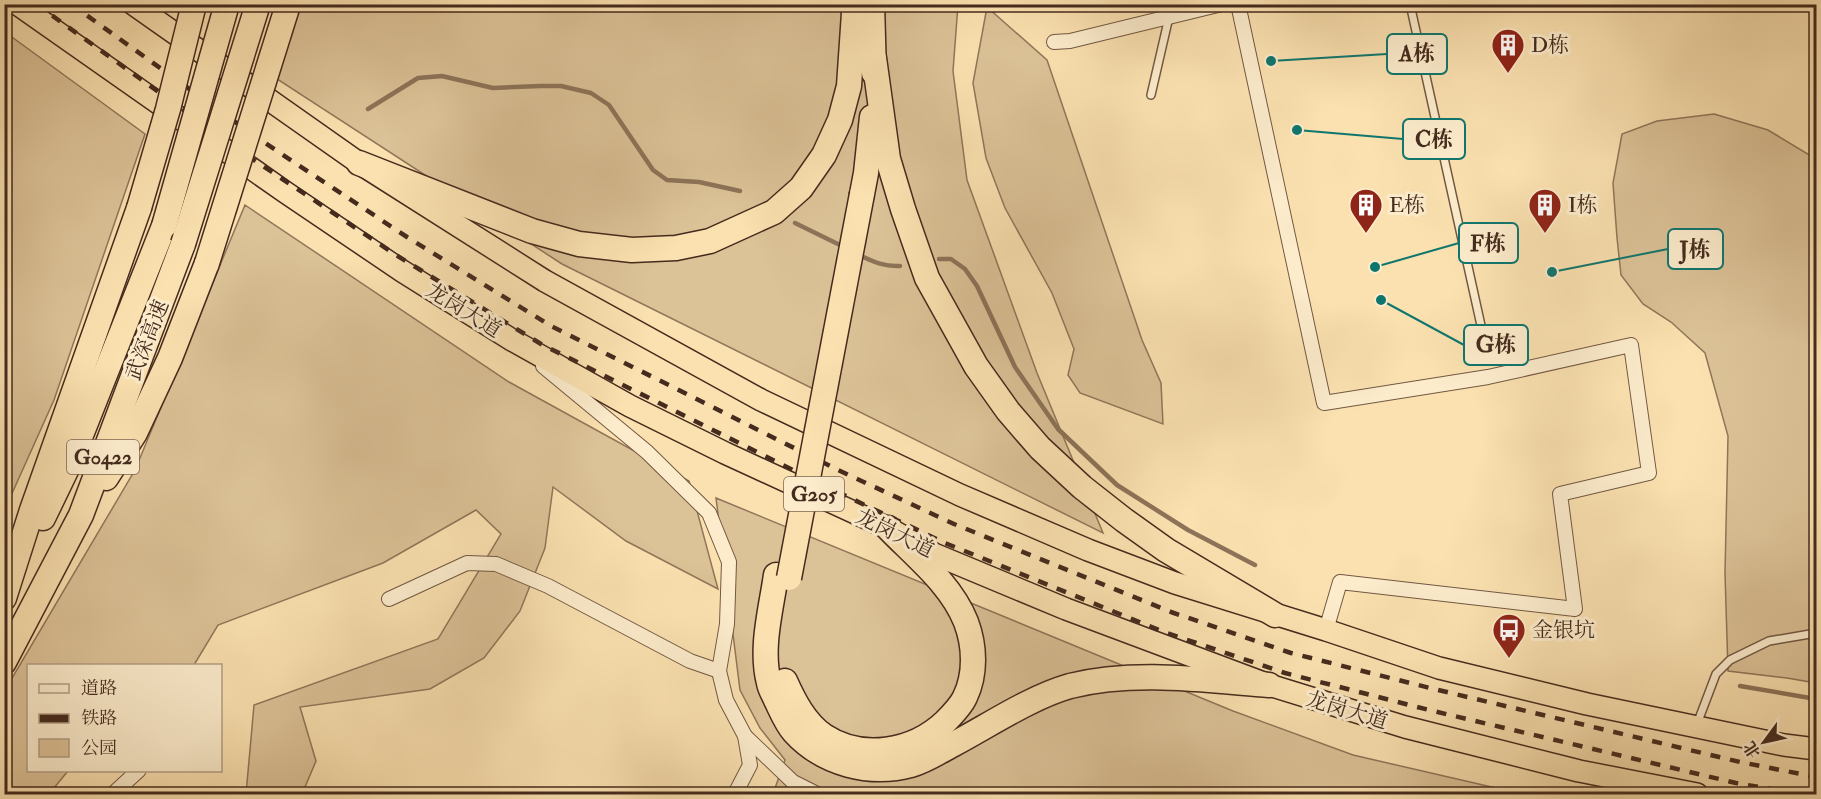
<svg xmlns="http://www.w3.org/2000/svg" width="1821" height="799" font-family="'IM FELL Double Pica','Noto Serif SC',serif">
<rect width="100%" height="100%" fill="#fbe1b0"/>
<filter id="stains"><feTurbulence type="fractalNoise" baseFrequency=".00333" numOctaves="4"/><feColorMatrix values="0 0 0 0 .2 0 0 0 0 .09 0 0 0 0 .02 0 0 0 .5 -.17"/></filter>
<radialGradient id="worn" r=".72"><stop offset=".6" stop-color="#630" stop-opacity="0"/><stop offset="1" stop-color="#630" stop-opacity=".3"/></radialGradient>
<!-- green -->
<g fill="#dcc297" stroke="#90765a" stroke-width="1.5">
<path d="M298 5H958L953 71 967 180 1037 373 1103 533 562 264 277 79 295 20Z"/>
<path d="M987 7 1047 60 1142 340 1161 383 1163 424 1080 393 1068 375 1074 349 1052 293 1005 208 986 158 973 83Z"/>
<path d="M5 32 145 134 54 400 5 509Z"/>
<path d="M1714 114 1768 130 1816 159V683L1787 678 1728 671 1725 573 1728 436 1705 353 1671 322 1643 304 1621 275 1617 238 1613 183 1622 134 1657 121Z"/>
<path d="M245 205 509 382 689 481 718 589 626 541 553 487 545 548 520 611 484 658 430 689 300 707 316 761 302 794H246L254 705 438 639 501 534 476 510 383 563 218 625 194 665 28 666V770L68 771 49 794H5V690L135 470Z"/>
<path d="M716 498 1233 711 1353 755 1522 794H773L785 760 760 728 740 690Z"/>
</g>
<g fill="none" stroke-linecap="round" stroke-linejoin="round">
<!-- stream -->
<g stroke="#8d7358" stroke-width="4.5">
<path d="M368 109 418 78 442 76 493 88 540 86H561L591 93 609 105 653 170 667 180 699 182 740 191"/>
<path d="M795 223 844 247"/>
<path d="M859 255C874 262 884 267 900 266"/>
<path d="M939 259H951L965 269 977 286 1015 367 1058 429 1117 485 1188 530 1255 565"/>
<path d="M1740 686 1816 699"/>
</g>
<defs>
<g id="service">
<path d="M1410 4 1484 339"/>
<path d="M1151 95 1169 17"/>
<path d="M1697 724 1716 674 1730 660 1769 641 1816 633"/>
</g>
<g id="minor">
<path d="M1238 4 1324 403 1488 377 1631 345 1649 473 1560 494 1575 609 1340 582 1326 630"/>
<path d="M1054 42 1070 41 1222 4"/>
<path d="M543 366 647 452 709 513 729 562 727 624 719 671 726 700 745 736 750 765 735 794"/>
<path d="M389 599 467 563 496 564 548 586 690 661 719 671"/>
<path d="M745 736 793 782 817 794"/>
<path d="M113 794 139 770"/>
</g>
<g id="trunk">
<path d="M17 4 285 192 402 271 512 340 630 406 725 453 888 528 934 554 1066 609 1269 685 1405 727 1579 771 1697 794"/>
<path d="M133 4 359 163 545 281 761 400 960 495 1088 550 1175 583 1326 630 1439 668 1587 704 1784 745 1816 749"/>
</g>
<g id="motorway">
<path d="M872 4 874 73"/>
<path d="M874 58 888 159 903 209 927 278 976 366 1008 411 1040 448 1082 487 1124 520 1166 550 1275 615"/>
<path d="M359 163 532 231 579 244 632 250 676 248 710 241 774 212 801 188 824 155 840 120 849 86 854 13 852 4"/>
<path d="M862 194 866 173 872 117"/>
<path d="M106 478 135 433 170 358 207 263"/>
<path d="M43 518 71 460 164 226"/>
<path d="M776 575C771 610 760 648 769 683 770 689 774 695 776 700 781 710 786 723 794 732 823 764 870 776 911 765 925 761 939 752 952 745 988 726 1031 697 1070 686 1134 670 1204 680 1269 685"/>
<path d="M4 598 32 510 139 208"/>
<path d="M4 662 81 515 183 244"/>
<path d="M785 681C794 701 805 723 824 736 862 761 913 752 945 722 952 715 961 706 965 697 976 674 975 646 966 622 951 584 916 557 888 528"/>
</g>
</defs>
<!-- service casing -->
<use href="#service" stroke="#725842" stroke-width="10"/>
<!-- minor casing -->
<use href="#minor" stroke="#725842" stroke-width="16"/>
<!-- trunk casing -->
<use href="#trunk" stroke="#452b1e" stroke-width="24"/>
<!-- motorway casing -->
<use href="#motorway" stroke="#452b1e" stroke-width="27"/>
<!-- service -->
<use href="#service" stroke="#fceccc" stroke-width="7"/>
<!-- minor -->
<use href="#minor" stroke="#fceccc" stroke-width="14"/>
<!-- trunk -->
<use href="#trunk" stroke="#fbe1b0" stroke-width="21"/>
<!-- motorway -->
<use href="#motorway" stroke="#fbe1b0" stroke-width="24"/>
<!-- rail -->
<g stroke="#452b1e" stroke-width="4.5" stroke-dasharray="10 10" stroke-linecap="butt">
<path d="M36 4 248 156 396 255 541 344 829 488 945 543 1164 632 1285 673 1429 710 1736 783 1799 794"/>
<path d="M71 4 259 139 407 237 551 326 838 470 954 524 1171 612 1291 653 1434 689 1740 762 1816 777"/>
</g>
<defs>
<g id="motorway-bridge">
<path d="M139 208 168 109 194 4"/>
<path d="M164 226 227 4"/>
<path d="M183 244 258 4"/>
<path d="M207 263 287 8"/>
<path d="M789 578 862 194"/>
</g>
</defs>
<!-- motorway-bridge casing -->
<use href="#motorway-bridge" stroke="#452b1e" stroke-width="27" stroke-linecap="butt"/>
<!-- motorway-bridge -->
<use href="#motorway-bridge" stroke="#fbe1b0" stroke-width="24"/>
</g>
<!-- icons -->
<defs>
<symbol id="building-pin" viewBox="-11 -11 22 30"><path d="M0 17L-7.5 6A9.5 9.5 0 1 1 7.5 6Z" fill="#8f2418" stroke="#fceccc"/><path d="M-4-6H4V6H1V3H-1V6H-4ZM-2.5-4.3h1.7v1.8h-1.7ZM.8-4.3h1.7v1.8H.8ZM-2.5-1h1.7V.8h-1.7ZM.8-1h1.7V.8H.8Z" fill="#fff"/></symbol>
<symbol id="bus-pin" viewBox="-11 -11 22 30"><path d="M0 17L-7.5 6A9.5 9.5 0 1 1 7.5 6Z" fill="#8f2418" stroke="#fceccc"/><path d="M-5-6H5V4H4V6H2V4H-2V6H-4V4H-5ZM-3.5-4V0h7V-4ZM-3.5 1.2v1.5H-2V1.2ZM2 1.2v1.5H3.5V1.2Z" fill="#fff"/></symbol>
</defs>
<g fill-rule="evenodd">
<use href="#building-pin" x="1489" y="26" width="38" height="52"/>
<use href="#building-pin" x="1347" y="186" width="38" height="52"/>
<use href="#building-pin" x="1526" y="186" width="38" height="52"/>
<use href="#bus-pin" x="1490" y="611" width="38" height="52"/>
</g>
<g text-anchor="middle" stroke-width="6" stroke-linejoin="round" paint-order="stroke">
<!-- shield labels -->
<g fill="#fceccc" stroke="#7c6552" stroke-width="1.5">
<rect x="67" y="440" width="72" height="34" rx="4.5"/>
<rect x="784" y="477" width="60" height="34" rx="4.5"/>
</g>
<g font-size="20" font-weight="bold" fill="#452b1e">
<text x="103" y="464">G0422</text>
<text x="814" y="501">G205</text>
</g>
<!-- poi labels -->
<g font-size="21" fill="#452b1e" stroke="#fceccc" text-anchor="start">
<text x="1531" y="52">D栋</text>
<text x="1389" y="212">E栋</text>
<text x="1568" y="212">I栋</text>
<text x="1532" y="637">金银坑</text>
</g>
<!-- street labels -->
<g font-size="21" fill="#452b1e" stroke="#fceccc">
<text transform="translate(464 310) rotate(32)" y="7">龙岗大道</text>
<text transform="translate(147 340) rotate(-69)" y="7">武深高速</text>
<text transform="translate(895 533) rotate(26)" y="7">龙岗大道</text>
<text transform="translate(1347 710) rotate(17)" y="7">龙岗大道</text>
</g>
</g>
<!-- callouts -->
<path fill="none" stroke="#0f766e" stroke-width="2" d="M1271 61L1387 54M1297 130L1403 139M1375 267L1459 243M1552 272L1668 249M1381 300L1464 345"/>
<g fill="#0f766e" stroke="#fceccc" stroke-width="2">
<circle cx="1271" cy="61" r="6"/>
<circle cx="1297" cy="130" r="6"/>
<circle cx="1375" cy="267" r="6"/>
<circle cx="1552" cy="272" r="6"/>
<circle cx="1381" cy="300" r="6"/>
</g>
<g fill="#fceccc" stroke="#0f766e" stroke-width="2">
<rect x="1387" y="34" width="60" height="40" rx="6"/>
<rect x="1403" y="119" width="62" height="40" rx="6"/>
<rect x="1459" y="223" width="59" height="40" rx="6"/>
<rect x="1668" y="229" width="55" height="40" rx="6"/>
<rect x="1464" y="325" width="64" height="40" rx="6"/>
</g>
<g font-size="22" text-anchor="middle" font-weight="bold" fill="#452b1e">
<text x="1417" y="61">A栋</text>
<text x="1434" y="147">C栋</text>
<text x="1488" y="251">F栋</text>
<text x="1695" y="257">J栋</text>
<text x="1496" y="352">G栋</text>
</g>
<!-- margin -->
<rect width="1821" height="799" fill="none" stroke="#fbe1b0" stroke-width="24"/>
<rect x="6" y="6" width="1809" height="787" fill="none" stroke="#452b1e" stroke-width="3"/>
<rect x="12" y="12" width="1797" height="775" fill="none" stroke="#452b1e" stroke-width="1.5"/>
<!-- legend -->
<rect x="27" y="664" width="195" height="108" fill="#fceccc" stroke="#b39f86" stroke-width="1.5"/>
<rect x="39" y="684" width="30" height="9" fill="#fceccc" stroke="#b39f86" stroke-width="1.5"/>
<text x="81" y="694" font-size="18" fill="#452b1e">道路</text>
<rect x="39" y="714" width="30" height="9" fill="#452b1e" stroke="#b39f86" stroke-width="1.5"/>
<text x="81" y="724" font-size="18" fill="#452b1e">铁路</text>
<rect x="39" y="739" width="30" height="18" fill="#dcc297" stroke="#b39f86" stroke-width="1.5"/>
<text x="81" y="754" font-size="18" fill="#452b1e">公园</text>
<!-- north arrow -->
<g transform="translate(1764 742) rotate(237)" stroke="#fceccc" stroke-width="4.5" paint-order="stroke">
<path d="M0-4.5L10 22L0 15L-10 22Z" fill="#452b1e"/>
<text y="-9" font-size="16" font-weight="bold" text-anchor="middle" fill="#452b1e">北</text>
</g>
<rect width="100%" height="100%" filter="url(#stains)"/>
<rect width="100%" height="100%" fill="url(#worn)"/>
</svg>
